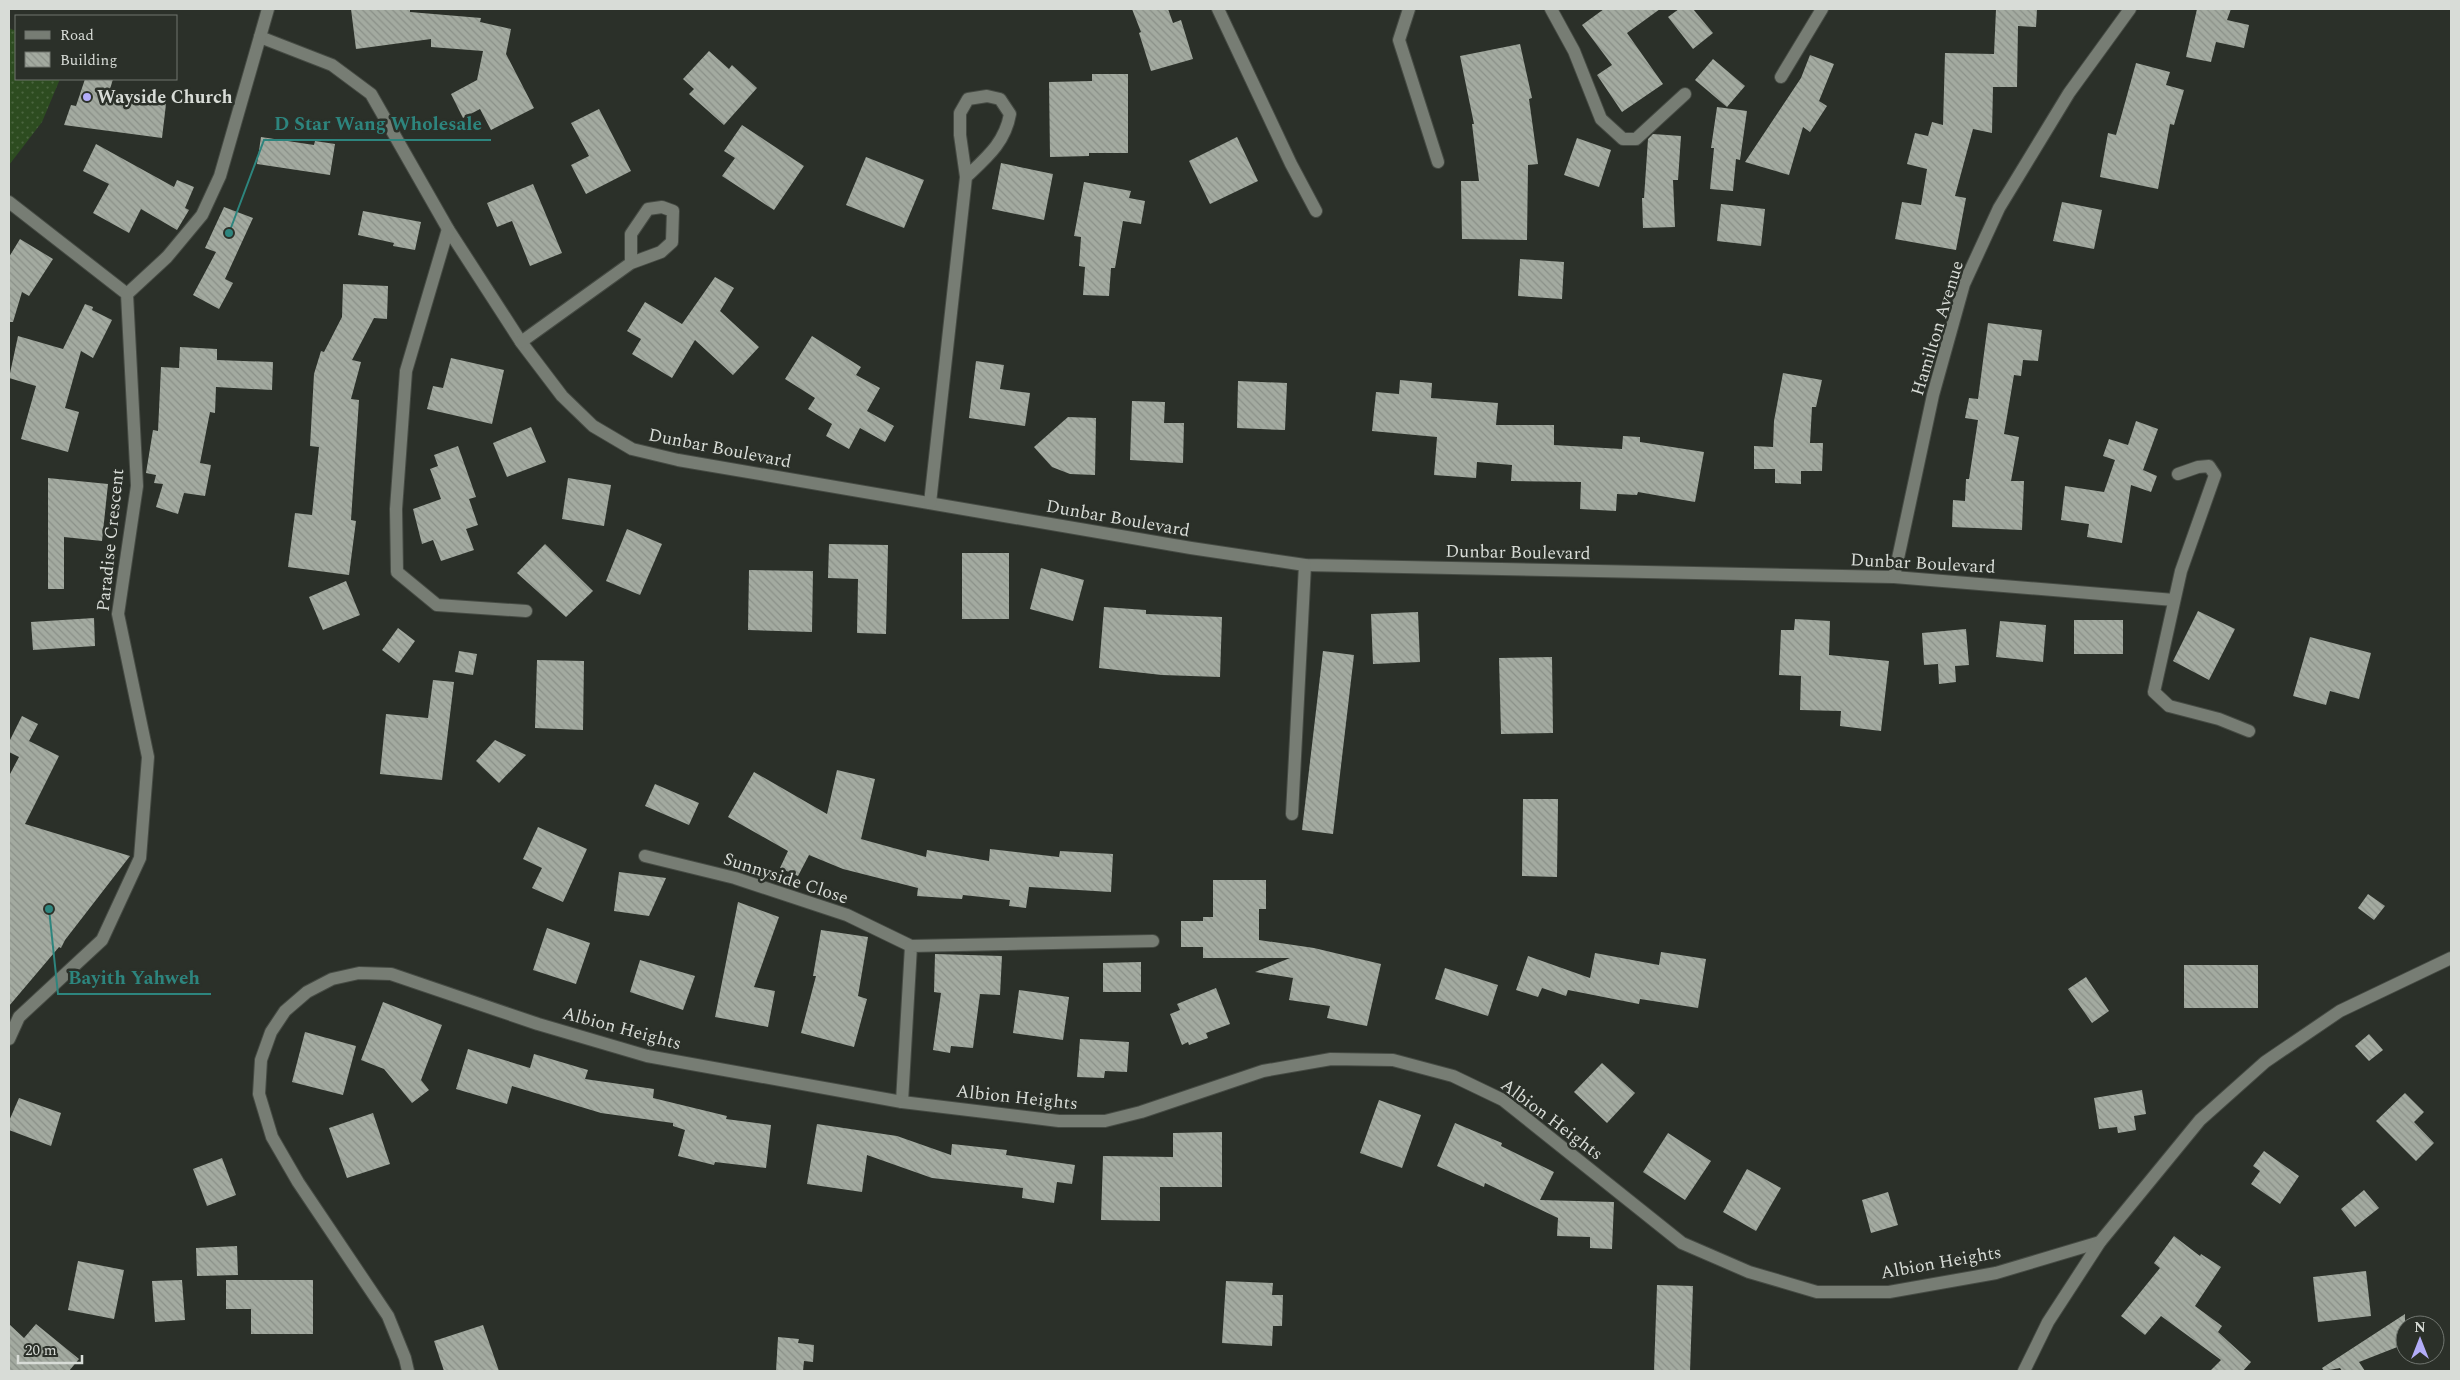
<svg xmlns="http://www.w3.org/2000/svg" width="2460" height="1380" font-family="Spectral,serif">
<defs>
<pattern id="park-dots" width="8" height="8" patternUnits="userSpaceOnUse" patternTransform="scale(1.25)"><rect width="8" height="8" fill="#2d4c20"/><path d="M2 2h.1M6 6h.1" fill="none" stroke="#4b6540" stroke-width="1.8" stroke-linecap="round"/></pattern>
<pattern id="building-back-hatch" width="6" height="6" patternUnits="userSpaceOnUse" patternTransform="scale(1.25)"><rect width="6" height="6" fill="#a3aaa0"/><path d="M-1 5l2 2M0 0l6 6M5-1l2 2" fill="none" stroke="#8a9088"/></pattern>
</defs>
<rect width="100%" height="100%" fill="#2b3029"/>
<!-- park -->
<path fill="url(#park-dots)" d="M9 28 16 31V79H60L42 122 9 165Z"/>
<!-- building -->
<g fill="url(#building-back-hatch)">
<path d="M351 9H410V12L481 18 480 22 511 29 506 54 534 108 491 130 480 109 463 118 451 94 477 80 483 51 431 47V39L356 49Z"/>
<path d="M1132 9H1168L1173 23 1181 20 1193 59 1151 71 1139 33 1141 32Z"/>
<path d="M1604 9H1660L1627 33 1663 84 1622 112 1597 75 1612 65 1582 25Z"/>
<path d="M1679 9H1693L1713 33 1693 49 1668 17Z"/>
<path d="M1996 9H2037L2036 27 2018 26 2017 87H1993L1992 133 1973 129 1955 196 1966 198 1956 250 1895 239 1902 202 1921 205 1927 169 1907 164 1915 133 1928 136 1932 122 1943 125 1945 53 1994 54Z"/>
<path d="M2197 9H2231L2227 20 2249 25 2244 48 2216 42 2211 62 2186 57Z"/>
<path d="M1520 44 1532 98 1529 99 1538 164 1528 165 1527 240 1462 239 1461 181H1479L1472 124H1474L1460 56Z"/>
<path d="M709 51 729 69 732 65 757 88 724 125 689 94 694 89 683 79Z"/>
<path d="M1810 55 1834 64 1819 101 1827 106 1810 132 1803 127 1789 175 1745 162 1801 78Z"/>
<path d="M1713 59 1745 86 1727 107 1695 80Z"/>
<path d="M2136 63 2170 72 2166 85 2184 90 2174 125 2170 124 2158 189 2100 177 2108 133 2116 135Z"/>
<path d="M1092 74H1128V153H1089V156L1050 157 1049 82 1092 81Z"/>
<path d="M85 79H113L108 96 166 104 162 138 64 125 71 105 76 106Z"/>
<path d="M1717 107 1747 111 1740 160 1736 159 1733 191 1710 189 1714 148H1711Z"/>
<path d="M599 109 631 171 586 194 571 165 589 156 571 123Z"/>
<path d="M742 125 804 166 774 210 722 176 735 158 724 151Z"/>
<path d="M1653 134 1681 136 1678 180H1673L1675 227 1643 228 1642 198H1644L1648 139Z"/>
<path d="M261 137 314 145 315 141 335 144 330 175 257 164Z"/>
<path d="M1237 137 1258 181 1210 204 1189 161Z"/>
<path d="M1577 138 1611 150 1599 187 1564 175Z"/>
<path d="M96 144 174 187 177 180 194 187 185 208 189 210 177 230 141 209 129 233 93 213 109 184 83 171Z"/>
<path d="M866 157 924 180 904 228 846 205Z"/>
<path d="M1001 163 1053 174 1044 220 992 209Z"/>
<path d="M1084 182 1131 191 1129 198 1145 201 1141 224 1123 221 1115 268H1111L1109 296 1083 295 1085 267 1079 266 1081 237 1074 236Z"/>
<path d="M533 184 562 253 530 266 512 221 497 227 487 203Z"/>
<path d="M2062 202 2102 210 2094 249 2053 241Z"/>
<path d="M1721 204 1765 209 1761 246 1717 241Z"/>
<path d="M224 207 253 218 225 279 233 283 219 309 193 295 216 252 205 248Z"/>
<path d="M363 211 421 222 415 250 393 246 394 243 358 235Z"/>
<path d="M20 239 53 259 29 296 22 292 13 322H9V257Z"/>
<path d="M1520 259 1564 262 1562 299 1518 296Z"/>
<path d="M715 277 734 288 720 311 759 347 733 375 695 340 672 378 632 354 641 339 627 331 645 302 682 324Z"/>
<path d="M343 284 388 286 387 319 374 318 352 360 361 362 351 399 359 400 351 520 356 521 349 575 288 567 295 513 312 515 319 447 310 446 314 374 321 351 324 352 342 317Z"/>
<path d="M85 304 93 307 92 310 112 320 93 358 81 351 65 408 79 412 68 452 21 439 36 386 9 378 18 336 63 349Z"/>
<path d="M1988 323 2042 330 2038 361 2023 360 2021 376 2014 375 2004 434 2019 437 2011 481H2024L2022 530 1952 527 1953 500 1965 501 1966 479H1969L1978 420 1965 418 1969 398 1978 399Z"/>
<path d="M812 336 861 367 856 375 880 388 867 411 894 426 885 442 860 428 849 449 826 436 832 424 808 409 815 398 785 379Z"/>
<path d="M180 347 217 349V360L273 362 272 390 216 387 215 413 210 412 200 463 211 465 205 496 184 493 178 514 156 507 163 484 154 483 156 475 146 473 153 430 158 431 161 367 179 368Z"/>
<path d="M451 358 504 370 492 424 427 409 433 386 443 388Z"/>
<path d="M976 361 1004 365 1000 389 1030 393 1025 426 969 418Z"/>
<path d="M1783 373 1822 380 1816 407H1812L1810 443H1823L1822 471H1801V484L1775 483V469H1754V446L1773 447 1774 421Z"/>
<path d="M1400 380 1432 383 1431 398 1498 403 1496 425H1554V445L1622 449 1623 436 1640 437V442L1704 452 1695 502 1638 492 1637 495 1617 494 1616 511 1580 509 1581 482 1511 481 1512 465 1477 462 1476 478 1434 475 1437 437 1372 431 1376 392 1399 394Z"/>
<path d="M1238 381 1287 383 1285 430 1237 428Z"/>
<path d="M1132 401 1165 402 1164 423H1184L1183 463 1130 460Z"/>
<path d="M1068 417 1096 418 1095 475 1070 474 1052 467 1034 447Z"/>
<path d="M2136 421 2158 429 2143 470 2157 476 2151 492 2131 485 2122 543 2087 537 2089 524 2061 520 2065 486 2104 492 2115 460 2103 456 2109 439 2128 445Z"/>
<path d="M531 427 546 462 507 477 493 443Z"/>
<path d="M458 446 476 497 469 499 478 525 466 529 474 550 441 561 433 540 422 544 413 509 441 499 430 469 438 466 434 455Z"/>
<path d="M48 478 108 484 102 541 64 537V589H48Z"/>
<path d="M568 478 611 485 604 526 562 519Z"/>
<path d="M627 529 662 544 640 595 606 581Z"/>
<path d="M545 544 593 591 566 617 517 573Z"/>
<path d="M829 544 888 545 886 634 857 633 858 579 828 578Z"/>
<rect x="962" y="553" width="47" height="66"/>
<path d="M1041 568 1084 580 1073 621 1030 609Z"/>
<path d="M749 570 813 571 812 632 748 630Z"/>
<path d="M346 581 360 615 323 630 309 597Z"/>
<path d="M1104 607 1146 610V614L1222 617 1220 677 1162 675 1099 668Z"/>
<path d="M2198 611 2235 629 2209 680 2173 661Z"/>
<path d="M1418 612 1420 662 1373 664 1371 614Z"/>
<path d="M94 618 95 646 33 650 31 622Z"/>
<path d="M1795 619 1830 621 1829 655 1889 661 1881 731 1840 726 1841 711 1800 710 1801 676 1779 675 1781 630H1794Z"/>
<rect x="2074" y="620" width="49" height="34"/>
<path d="M2000 621 2046 625 2043 662 1996 657Z"/>
<path d="M398 628 415 641 399 663 382 650Z"/>
<path d="M1966 629 1969 665 1955 666 1956 682 1939 684 1938 664 1924 665 1922 633Z"/>
<path d="M2310 637 2371 653 2359 699 2330 691 2326 705 2293 696Z"/>
<path d="M459 651 477 654 473 675 455 672Z"/>
<path d="M1323 651 1354 655 1333 834 1302 830Z"/>
<path d="M1552 657 1553 733 1501 734 1499 658Z"/>
<path d="M537 660 584 661 583 730 535 728Z"/>
<path d="M433 680 454 682 442 780 380 774 386 714 428 718Z"/>
<path d="M22 716 38 724 29 741 59 756 25 824 130 856 65 940 61 948 59 947 9 1006V776L19 757 9 752V742Z"/>
<path d="M495 740 526 755 499 783 476 761Z"/>
<path d="M837 770 875 779 861 839 926 857 927 850 989 861 990 849 1059 857 1060 851 1113 854 1111 892 1029 887 1026 908 1009 906 1010 900 963 895 962 899 917 896 918 888 843 869 809 855 798 876 780 868 788 851 728 817 754 772 827 814Z"/>
<path d="M655 784 699 803 689 825 645 806Z"/>
<path d="M1523 799H1558L1557 877 1522 876Z"/>
<path d="M538 827 587 849 563 902 532 888 542 868 523 859Z"/>
<path d="M619 872 666 878 649 916 614 911Z"/>
<path d="M1213 880H1266V909H1259V940L1314 948 1381 964 1367 1026 1327 1018 1330 1006 1289 1000 1293 978 1255 972 1290 958H1203V947H1181V921H1203V917H1213Z"/>
<path d="M2368 894 2385 906 2374 920 2358 908Z"/>
<path d="M738 902 779 917 754 987 775 991 768 1027 715 1017Z"/>
<path d="M547 928 590 943 576 984 533 970Z"/>
<path d="M821 930 868 937 858 996 867 999 854 1047 801 1033 816 976H813Z"/>
<path d="M1661 952 1706 959 1698 1008 1640 999 1639 1004 1568 990 1566 996 1542 988 1538 997 1516 990 1528 956 1590 978 1595 953 1659 965Z"/>
<path d="M935 954 1002 956 1000 995 980 994 973 1048 951 1046 950 1053 933 1050 941 993 934 992Z"/>
<path d="M640 960 695 976 683 1010 630 992Z"/>
<path d="M1141 962V992H1103V963Z"/>
<rect x="2184" y="965" width="74" height="43"/>
<path d="M1445 968 1498 985 1488 1016 1435 999Z"/>
<path d="M2086 977 2109 1011 2092 1023 2068 989Z"/>
<path d="M1216 988 1230 1024 1206 1033 1208 1038 1189 1045 1188 1042 1182 1045 1170 1014 1180 1010 1177 1004Z"/>
<path d="M1019 990 1069 997 1063 1040 1013 1033Z"/>
<path d="M383 1002 442 1025 421 1080 429 1090 412 1103 384 1069 361 1060Z"/>
<path d="M305 1032 356 1046 343 1095 292 1082Z"/>
<path d="M2369 1034 2383 1050 2369 1061 2355 1046Z"/>
<path d="M1080 1039 1129 1042 1127 1072 1105 1071 1104 1078 1077 1077Z"/>
<path d="M468 1049 530 1068 534 1054 588 1070 585 1079 654 1089 653 1098 727 1116 726 1119 771 1125 766 1168 715 1162 714 1165 678 1156 685 1130 673 1126V1123L601 1113 512 1086 507 1104 456 1089Z"/>
<path d="M1602 1063 1635 1093 1607 1123 1574 1092Z"/>
<path d="M2142 1090 2146 1114 2134 1116 2136 1130 2118 1133 2117 1127 2099 1129 2094 1098Z"/>
<path d="M2405 1093 2424 1112 2414 1122 2434 1143 2416 1161 2376 1121Z"/>
<path d="M19 1098 61 1113 51 1146 9 1130V1121Z"/>
<path d="M1379 1100 1421 1115 1402 1168 1360 1153Z"/>
<path d="M373 1113 390 1164 347 1178 329 1128Z"/>
<path d="M1455 1123 1502 1143 1501 1146 1554 1172 1540 1200 1614 1202 1612 1249 1590 1248V1237L1557 1236 1558 1218 1485 1183 1484 1187 1437 1166Z"/>
<path d="M817 1124 897 1136 951 1155 952 1144 1007 1150 1006 1155 1075 1165 1072 1184 1057 1182 1054 1203 1022 1198 1023 1188 932 1178 867 1155 862 1192 807 1184Z"/>
<path d="M1222 1132V1187H1160V1221L1101 1220 1103 1156 1173 1157V1133Z"/>
<path d="M1668 1133 1711 1161 1685 1200 1643 1172Z"/>
<path d="M2264 1151 2299 1176 2280 1204 2251 1184 2260 1171 2253 1166Z"/>
<path d="M222 1158 236 1195 207 1206 193 1169Z"/>
<path d="M1747 1169 1781 1188 1756 1231 1723 1212Z"/>
<path d="M2364 1190 2379 1208 2355 1227 2341 1209Z"/>
<path d="M1888 1192 1898 1225 1871 1233 1862 1200Z"/>
<path d="M2174 1236 2200 1256 2201 1254 2221 1267 2195 1306 2222 1326 2218 1332 2251 1362 2243 1371H2210L2221 1360 2161 1316 2145 1335 2121 1316 2160 1268 2154 1263Z"/>
<path d="M237 1246 238 1275 197 1276 196 1248Z"/>
<path d="M78 1261 124 1270 114 1319 68 1310Z"/>
<path d="M2366 1271 2371 1316 2318 1322 2313 1277Z"/>
<path d="M182 1280 185 1320 155 1322 152 1281Z"/>
<path d="M226 1280H313V1334H251V1309H226Z"/>
<path d="M1226 1281 1273 1283 1272 1295H1283L1282 1326H1273L1272 1346 1222 1343Z"/>
<path d="M1657 1285 1693 1286 1690 1371H1654Z"/>
<path d="M2405 1314V1344L2359 1362 2365 1371H2342L2340 1368 2324 1371 2322 1368Z"/>
<path d="M9 1324 24 1338 36 1324 79 1359 69 1371H9Z"/>
<path d="M483 1325 499 1371H444L434 1341Z"/>
<path d="M778 1337 799 1339 798 1343 814 1345 813 1362 804 1361 803 1371H776Z"/>
</g>
<g fill="none" stroke-linecap="round" stroke-linejoin="round">
<defs>
<g id="minor">
<path d="M1218 9 1291 164 1316 211"/>
<path d="M1409 9 1399 40 1438 162"/>
<path d="M1551 9 1574 51 1601 119 1623 139H1636L1685 94"/>
<path d="M260 37 332 65 371 94 448 229 521 342 562 396 593 426 632 449 678 460 1191 548 1305 565 1894 577 2174 600"/>
<path d="M1781 77 1822 9"/>
<path d="M448 229 406 371 396 509 397 572 437 605 526 611"/>
<path d="M521 342 631 263 661 252 672 242 673 211 662 207 648 209 631 234V263"/>
<path d="M2178 474 2198 467 2209 466 2215 475 2181 571 2154 692 2169 706 2219 719 2249 731"/>
<path d="M930 503 966 177 960 135V113L968 99 987 96 1000 99 1010 114C1005 143 986 158 966 177"/>
<path d="M1894 577 1933 395 1964 284 1999 208 2069 93 2130 9"/>
<path d="M1292 814 1305 565"/>
<path d="M645 856 735 878 847 915 911 946"/>
<path d="M902 1102 911 946 1153 941"/>
<path d="M408 1371 405 1358 388 1316 298 1182 272 1137 259 1094 261 1060 271 1032 285 1011 307 992 332 979 359 973 391 974 538 1024 647 1056 902 1102 1059 1121H1105L1141 1112 1263 1071 1331 1059 1393 1060 1453 1076 1503 1100 1682 1243 1749 1272 1817 1292H1889L1996 1273 2100 1242"/>
</g>
<g id="tertiary">
<path d="M9 202 127 294 137 486 118 614 148 757 140 858 102 940 19 1017 9 1039"/>
<path d="M127 294 167 257 202 215 220 176 268 9"/>
<path d="M2024 1371 2048 1322 2100 1242 2200 1120 2265 1062 2340 1011 2451 958"/>
</g>
</defs>
<!-- minor casing -->
<use href="#minor" stroke="#464b44" stroke-width="14"/>
<!-- tertiary casing -->
<use href="#tertiary" stroke="#464b44" stroke-width="14"/>
<!-- minor -->
<use href="#minor" stroke="#777d74" stroke-width="12"/>
<!-- tertiary -->
<use href="#tertiary" stroke="#777d74" stroke-width="12"/>
</g>
<!-- markers -->
<circle fill="#b3adf9" stroke="#2b3029" stroke-width="2" cx="87" cy="97" r="5"/>
<g text-anchor="middle" stroke-width="5" stroke-linejoin="round" paint-order="stroke">
<!-- poi labels -->
<g font-size="18" font-weight="bold" fill="#d8dcd7" stroke="#2b3029" text-anchor="start">
<text x="97" y="103">Wayside Church</text>
</g>
<!-- street labels -->
<g font-size="18" fill="#d8dcd7" stroke="#2b3029">
<text transform="translate(1937 328) rotate(-73)" y="6">Hamilton Avenue</text>
<text transform="translate(720 448) rotate(11)" y="6">Dunbar Boulevard</text>
<text transform="translate(1118 518) rotate(10)" y="6">Dunbar Boulevard</text>
<text transform="translate(110 540) rotate(-84)" y="6">Paradise Crescent</text>
<text transform="translate(1518 552) rotate(1)" y="6">Dunbar Boulevard</text>
<text transform="translate(1923 563) rotate(3)" y="6">Dunbar Boulevard</text>
<text transform="translate(786 878) rotate(18)" y="6">Sunnyside Close</text>
<text transform="translate(622 1028) rotate(15)" y="6">Albion Heights</text>
<text transform="translate(1017 1097) rotate(6)" y="6">Albion Heights</text>
<text transform="translate(1552 1119) rotate(37)" y="6">Albion Heights</text>
<text transform="translate(1941 1262) rotate(-10)" y="6">Albion Heights</text>
</g>
</g>
<!-- callouts -->
<path fill="none" stroke="#2d857e" stroke-width="2" d="M229 233L264 140H491M49 909L58 994H211"/>
<g fill="#2d857e" stroke="#2b3029" stroke-width="2">
<circle cx="229" cy="233" r="5"/>
<circle cx="49" cy="909" r="5"/>
</g>
<g font-size="19" text-anchor="middle" font-weight="bold" fill="#2d857e" stroke="#2b3029" stroke-width="5" stroke-linejoin="round" paint-order="stroke">
<text x="378" y="130">D Star Wang Wholesale</text>
<text x="134" y="984">Bayith Yahweh</text>
</g>
<!-- border -->
<rect width="2460" height="1380" fill="none" stroke="#d8dcd7" stroke-width="20"/>
<!-- legend -->
<rect x="15" y="15" width="162" height="65" fill="#2b3029" stroke="#70756f"/>
<rect x="25" y="31" width="25" height="8" fill="#777d74" stroke="#70756f"/>
<text x="60" y="40" font-size="15" fill="#d8dcd7">Road</text>
<rect x="25" y="52" width="25" height="15" fill="url(#building-back-hatch)" stroke="#70756f"/>
<text x="60" y="65" font-size="15" fill="#d8dcd7">Building</text>
<!-- north arrow -->
<g transform="translate(2420 1340)"><circle r="24" fill="#2b3029" stroke="#70756f"/>
<path d="M0-4L9 19L0 12L-9 19Z" fill="#b3adf9"/>
<text y="-8" font-size="14" font-weight="bold" text-anchor="middle" fill="#d8dcd7">N</text>
</g>
<!-- scale -->
<path d="M18 1355v8h64v-8" fill="none" stroke="#d8dcd7" stroke-width="2.5"/>
<text x="25" y="1355" font-size="15" fill="#d8dcd7" stroke="#2b3029" stroke-width="4" paint-order="stroke">20 m</text>
</svg>
